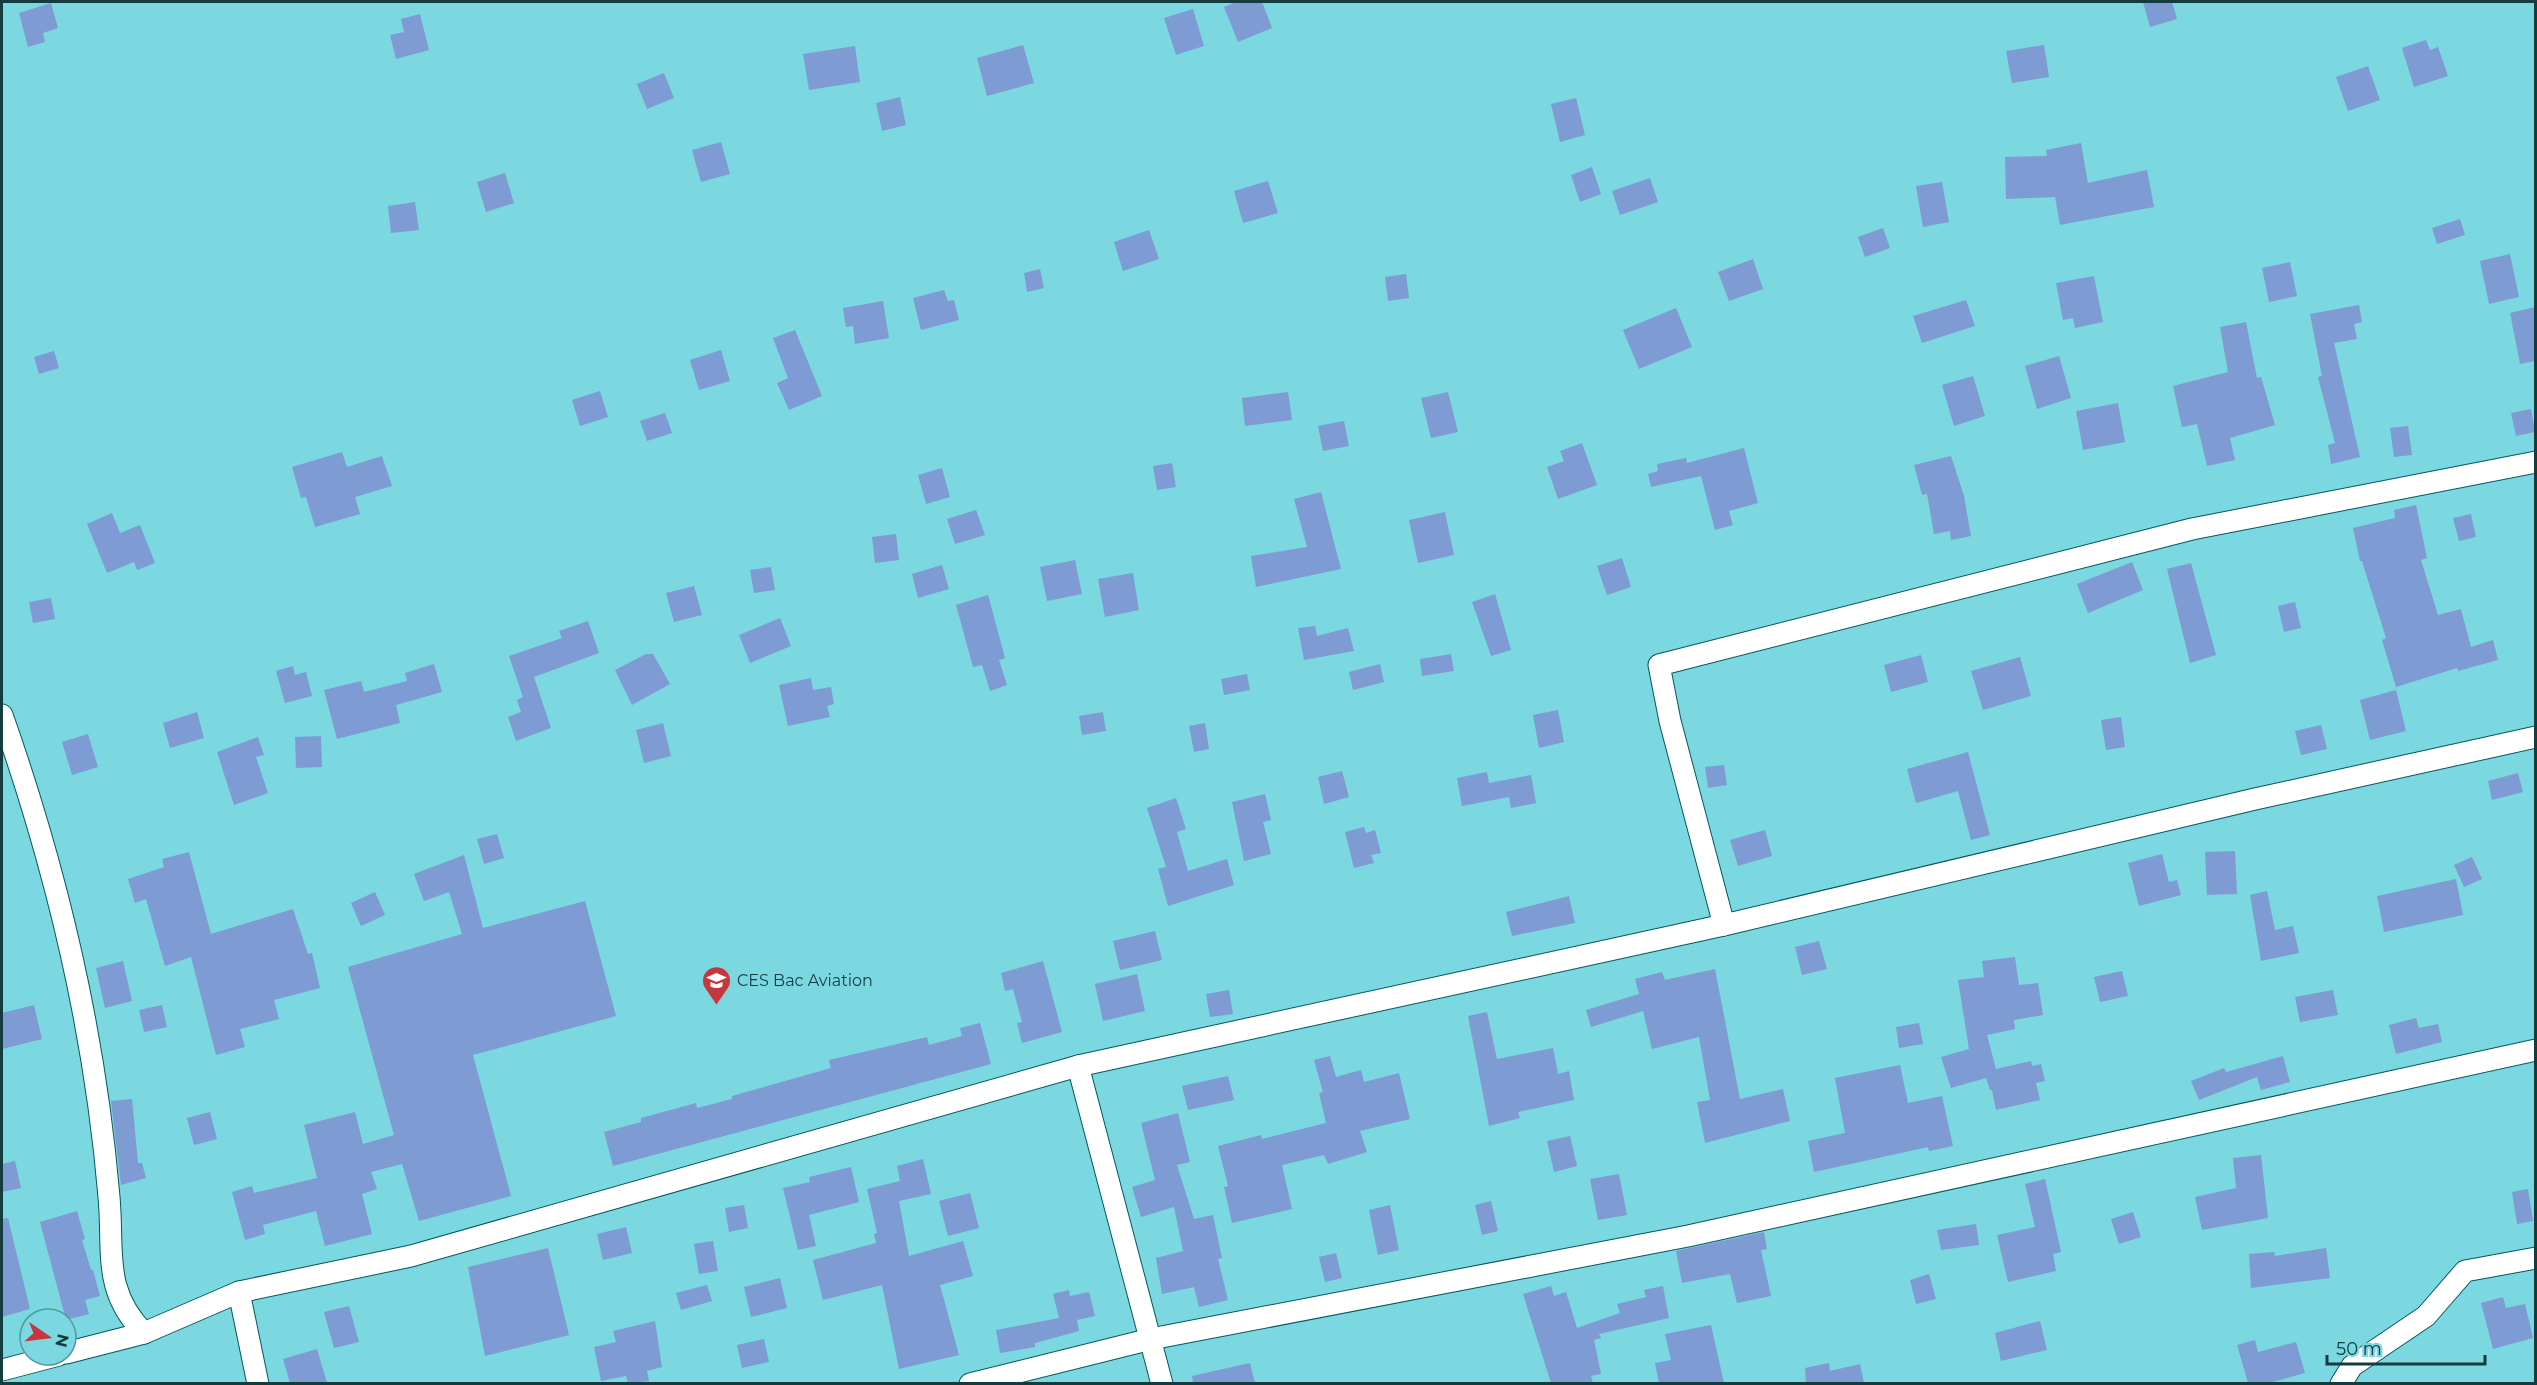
<svg xmlns="http://www.w3.org/2000/svg" width="2537" height="1385" font-family="Montserrat,sans-serif">
<rect width="100%" height="100%" fill="#7bd7e0"/>
<!-- building -->
<g fill="#7e9bd3">
<path d="M1236 2H1262L1272 28 1238 42 1224 7Z"/>
<path d="M2143 2H2172L2177 19 2150 27Z"/>
<path d="M51 3 58 28 43 33 45 42 28 47 19 13Z"/>
<path d="M1193 9 1204 46 1176 55 1164 18Z"/>
<path d="M420 14 429 50 396 59 390 35 404 32 401 19Z"/>
<path d="M2426 40 2430 50 2438 47 2448 76 2414 87 2402 48Z"/>
<path d="M1023 45 1034 83 987 96 977 58Z"/>
<path d="M2044 45 2049 77 2012 83 2006 51Z"/>
<path d="M855 46 860 82 809 90 803 54Z"/>
<path d="M2368 66 2380 100 2348 111 2336 77Z"/>
<path d="M664 73 674 98 647 109 637 84Z"/>
<path d="M900 97 906 125 882 131 876 103Z"/>
<path d="M1576 98 1585 135 1560 142 1551 104Z"/>
<path d="M721 142 730 174 701 182 692 150Z"/>
<path d="M2081 143 2088 183 2147 170 2154 207 2060 225 2055 197 2006 199 2005 157 2047 156 2046 150Z"/>
<path d="M1592 167 1601 194 1580 202 1571 175Z"/>
<path d="M505 173 514 203 486 212 477 182Z"/>
<path d="M1650 178 1658 202 1620 215 1612 191Z"/>
<path d="M1268 181 1278 213 1243 223 1234 191Z"/>
<path d="M1942 182 1949 222 1923 227 1916 186Z"/>
<path d="M415 202 419 230 391 233 388 206Z"/>
<path d="M2460 219 2465 235 2437 244 2432 228Z"/>
<path d="M1883 228 1890 248 1865 257 1858 237Z"/>
<path d="M1149 230 1159 259 1123 271 1114 242Z"/>
<path d="M2510 254 2519 297 2489 304 2480 261Z"/>
<path d="M1753 259 1763 289 1729 301 1718 272Z"/>
<path d="M2290 262 2297 296 2269 302 2262 268Z"/>
<path d="M1040 269 1044 288 1027 292 1024 273Z"/>
<path d="M1406 274 1409 298 1388 301 1385 277Z"/>
<path d="M2094 276 2103 322 2075 328 2073 318 2063 320 2056 283Z"/>
<path d="M944 290 948 301 954 300 959 320 921 330 913 298Z"/>
<path d="M1966 300 1975 326 1922 343 1913 316Z"/>
<path d="M883 301 889 338 855 344 853 326 846 327 843 308Z"/>
<path d="M2359 305 2362 322 2354 324 2357 339 2334 343 2360 457 2331 464 2328 445 2335 443 2318 377 2322 376 2310 314Z"/>
<path d="M2535 307V361L2520 364 2510 313Z"/>
<path d="M1676 308 1692 347 1639 369 1623 330Z"/>
<path d="M2246 322 2257 378 2261 377 2275 425 2230 438 2235 460 2207 466 2197 424 2182 427 2173 386 2228 372 2220 327Z"/>
<path d="M795 330 822 396 789 410 777 383 788 378 773 338Z"/>
<path d="M721 350 730 381 699 390 690 360Z"/>
<path d="M54 351 59 368 39 374 34 357Z"/>
<path d="M2059 356 2071 398 2037 409 2025 366Z"/>
<path d="M1973 376 1985 416 1954 426 1942 385Z"/>
<path d="M600 391 608 417 580 426 572 400Z"/>
<path d="M1288 392 1292 420 1245 426 1242 398Z"/>
<path d="M1448 392 1458 432 1431 438 1421 398Z"/>
<path d="M2118 403 2125 442 2083 450 2076 411Z"/>
<path d="M2531 409 2535 432 2516 436 2511 413Z"/>
<path d="M665 413 672 433 647 441 640 421Z"/>
<path d="M1344 421 1349 446 1323 451 1318 426Z"/>
<path d="M2408 426 2412 455 2394 457 2390 428Z"/>
<path d="M1582 443 1597 485 1558 499 1547 467 1564 461 1560 451Z"/>
<path d="M1744 448 1758 503 1729 511 1733 525 1715 530 1701 476 1651 487 1648 474 1658 471 1657 464 1686 458 1687 463Z"/>
<path d="M342 452 347 467 382 456 392 486 355 497 360 514 315 527 306 497 301 498 292 467Z"/>
<path d="M1951 456 1964 496 1971 536 1951 540 1950 531 1934 534 1927 494 1922 495 1914 465Z"/>
<path d="M1172 463 1176 487 1157 490 1153 466Z"/>
<path d="M942 468 950 497 926 504 918 475Z"/>
<path d="M1321 492 1341 569 1256 587 1251 556 1307 547 1294 499Z"/>
<path d="M2416 505 2427 558 2421 560 2438 615 2461 609 2471 647 2493 640 2498 660 2458 671 2457 668 2396 687 2382 640 2386 638 2362 561H2360L2353 528 2395 518 2394 510Z"/>
<path d="M976 510 985 535 955 544 947 519Z"/>
<path d="M1445 512 1454 555 1418 563 1409 520Z"/>
<path d="M112 513 120 533 140 525 155 563 137 570 134 562 107 573 87 524Z"/>
<path d="M2471 514 2476 537 2459 541 2453 518Z"/>
<path d="M896 534 899 560 875 563 872 537Z"/>
<path d="M1622 558 1631 587 1607 595 1597 566Z"/>
<path d="M1075 560 1082 594 1047 601 1040 567Z"/>
<path d="M2132 562 2143 590 2088 613 2077 584Z"/>
<path d="M2191 563 2216 655 2190 663 2167 569Z"/>
<path d="M942 565 949 589 918 598 912 574Z"/>
<path d="M771 567 775 590 754 593 750 570Z"/>
<path d="M1133 573 1139 610 1105 617 1098 579Z"/>
<path d="M694 586 702 615 674 622 666 593Z"/>
<path d="M1495 594 1511 650 1491 656 1472 602Z"/>
<path d="M988 595 1005 658 999 660 1007 685 990 691 982 665 973 667 956 605Z"/>
<path d="M51 598 55 619 33 623 29 602Z"/>
<path d="M2295 602 2301 628 2284 632 2278 606Z"/>
<path d="M780 618 791 646 750 663 739 635Z"/>
<path d="M588 621 599 653 534 677 551 728 516 741 508 717 521 712 517 700 523 697 509 656 562 638 559 631Z"/>
<path d="M1315 626 1317 636 1348 628 1354 651 1304 660 1298 628Z"/>
<path d="M646 654H653L670 684 632 705 615 670Z"/>
<path d="M1451 654 1454 671 1422 676 1420 659Z"/>
<path d="M1921 655 1928 682 1891 692 1884 665Z"/>
<path d="M2020 657 2031 696 1983 710 1971 671Z"/>
<path d="M434 664 442 692 396 705 400 723 337 739 324 690 361 681 364 692 407 681 405 673Z"/>
<path d="M1380 664 1384 682 1353 690 1349 672Z"/>
<path d="M293 666 295 675 306 672 312 696 285 703 276 671Z"/>
<path d="M1247 674 1250 690 1224 695 1221 679Z"/>
<path d="M811 678 813 690 831 687 834 704 827 706 830 717 788 726 779 685Z"/>
<path d="M2396 690 2406 731 2370 740 2360 700Z"/>
<path d="M1558 710 1564 742 1539 748 1533 715Z"/>
<path d="M197 712 204 738 170 748 163 723Z"/>
<path d="M1103 712 1106 731 1082 735 1079 716Z"/>
<path d="M2121 717 2125 747 2106 750 2101 720Z"/>
<path d="M663 723 671 756 644 763 636 730Z"/>
<path d="M1205 723 1209 749 1194 752 1189 726Z"/>
<path d="M2321 725 2327 749 2301 755 2295 731Z"/>
<path d="M88 734 98 767 72 775 62 742Z"/>
<path d="M321 736 322 767 296 768 295 737Z"/>
<path d="M258 737 264 755 256 757 268 793 234 805 217 752Z"/>
<path d="M1968 752 1990 835 1971 840 1958 791 1916 803 1907 769Z"/>
<path d="M1724 765 1727 785 1708 788 1705 767Z"/>
<path d="M1342 771 1349 797 1324 804 1318 777Z"/>
<path d="M1487 772 1489 783 1531 775 1536 803 1511 808 1509 797 1462 806 1457 778Z"/>
<path d="M2518 773 2523 792 2492 800 2488 781Z"/>
<path d="M1265 794 1271 820 1263 822 1271 854 1244 861 1232 802Z"/>
<path d="M1176 798 1186 829 1177 832 1188 871 1227 859 1234 885 1168 906 1158 869 1166 867 1147 808Z"/>
<path d="M1364 827 1366 833 1375 830 1381 853 1371 855 1374 863 1354 868 1345 832Z"/>
<path d="M1765 830 1772 856 1738 866 1730 840Z"/>
<path d="M497 834 504 858 484 864 477 839Z"/>
<path d="M2235 851 2237 894 2207 895 2205 852Z"/>
<path d="M189 852 211 934 293 909 308 954 312 953 320 988 274 1000 279 1019 240 1029 245 1047 216 1055 191 957 165 966 146 899 135 903 128 879 164 867 162 859Z"/>
<path d="M2162 854 2169 882 2177 880 2181 895 2139 906 2128 863Z"/>
<path d="M464 855 483 928 585 901 616 1016 473 1055 511 1196 419 1221 402 1164 371 1172 377 1189 362 1194 372 1234 325 1246 316 1211 263 1225 265 1234 245 1240 232 1192 252 1186 254 1193 317 1178 304 1125 355 1112 363 1144 394 1135 348 967 462 934 449 892 424 901 414 874Z"/>
<path d="M2472 857 2482 879 2464 887 2454 865Z"/>
<path d="M2456 879 2463 915 2384 932 2377 896Z"/>
<path d="M2267 891 2275 930 2293 926 2299 953 2261 961 2250 895Z"/>
<path d="M375 892 385 915 361 926 351 903Z"/>
<path d="M1569 896 1575 923 1512 936 1506 912Z"/>
<path d="M1155 931 1162 960 1120 970 1113 941Z"/>
<path d="M1819 941 1827 969 1802 975 1795 947Z"/>
<path d="M2015 957 2019 985 2038 983 2043 1015 2014 1020 2015 1029 1987 1035 1996 1069 2031 1061 2032 1066 2041 1064 2045 1081 2036 1083 2040 1100 1996 1110 1992 1090H1990L1986 1078 1951 1088 1941 1057 1969 1049 1958 980 1984 977 1982 961Z"/>
<path d="M123 961 132 1001 105 1008 96 968Z"/>
<path d="M1043 961 1062 1032 1022 1043 1017 1023 1022 1022 1013 989 1005 991 1001 973Z"/>
<path d="M1715 969 1740 1099 1783 1089 1790 1121 1705 1143 1697 1102 1710 1100 1699 1037 1652 1049 1643 1011 1591 1027 1586 1010 1639 994 1635 979 1662 972 1665 980Z"/>
<path d="M2122 971 2128 996 2100 1002 2094 977Z"/>
<path d="M1137 974 1145 1011 1103 1021 1095 984Z"/>
<path d="M1229 990 1233 1014 1210 1017 1206 994Z"/>
<path d="M2333 990 2338 1015 2300 1022 2295 997Z"/>
<path d="M34 1005 42 1039 2 1049V1013Z"/>
<path d="M162 1005 167 1027 144 1032 139 1010Z"/>
<path d="M1487 1012 1497 1059 1553 1048 1558 1074 1569 1071 1574 1100 1518 1112 1520 1118 1489 1126 1468 1016Z"/>
<path d="M2416 1018 2419 1028 2438 1024 2442 1042 2396 1054 2389 1025Z"/>
<path d="M980 1023 991 1064 613 1166 604 1132 641 1122V1118L696 1103 697 1108 732 1099V1096L831 1068 829 1060 927 1037 929 1045 962 1036 960 1028Z"/>
<path d="M1919 1023 1923 1044 1899 1048 1896 1027Z"/>
<path d="M1330 1056 1336 1077 1361 1070 1364 1082 1399 1073 1410 1119 1360 1131 1367 1152 1328 1164 1324 1155 1282 1165 1292 1209 1232 1223 1224 1187 1228 1186 1218 1146 1261 1135 1262 1139 1326 1123 1319 1093 1323 1092 1314 1060Z"/>
<path d="M2283 1056 2290 1082 2261 1090 2257 1077 2199 1100 2191 1081 2224 1068 2226 1072Z"/>
<path d="M1900 1065 1908 1103 1942 1096 1953 1146 1929 1151 1928 1147 1814 1172 1808 1141 1845 1133 1835 1078Z"/>
<path d="M1228 1076 1234 1100 1188 1110 1182 1086Z"/>
<path d="M132 1099 138 1163H142L146 1178 121 1185 111 1101Z"/>
<path d="M210 1112 217 1139 194 1145 187 1118Z"/>
<path d="M1178 1113 1190 1162 1177 1165 1194 1219 1213 1215 1222 1258 1218 1259 1228 1300 1199 1307 1194 1287 1162 1294 1156 1258 1183 1251 1174 1207 1141 1217 1132 1187 1155 1180 1141 1123Z"/>
<path d="M1570 1136 1577 1166 1554 1172 1547 1141Z"/>
<path d="M2261 1155 2268 1218 2202 1230 2195 1197 2236 1188 2233 1158Z"/>
<path d="M923 1159 931 1194 899 1201 909 1256 963 1241 973 1276 940 1285 959 1355 899 1369 882 1285 823 1300 813 1260 876 1243 874 1234 877 1233 867 1189 900 1181 897 1166Z"/>
<path d="M15 1161 21 1188 2 1192V1164Z"/>
<path d="M851 1167 859 1202 809 1215 816 1246 798 1250 783 1188 810 1182 809 1177Z"/>
<path d="M1619 1174 1627 1215 1598 1220 1590 1179Z"/>
<path d="M2045 1179 2061 1252 2053 1254 2056 1271 2008 1282 1997 1235 2035 1227 2025 1184Z"/>
<path d="M2528 1189 2533 1221 2517 1224 2512 1192Z"/>
<path d="M970 1193 979 1228 948 1236 939 1201Z"/>
<path d="M1491 1201 1498 1231 1482 1235 1475 1205Z"/>
<path d="M744 1205 748 1228 729 1232 725 1208Z"/>
<path d="M1390 1205 1399 1250 1378 1255 1369 1210Z"/>
<path d="M77 1211 85 1239 82 1240 91 1270H93L100 1296 85 1300 89 1314 66 1320 40 1222Z"/>
<path d="M2133 1212 2141 1237 2119 1244 2111 1219Z"/>
<path d="M8 1218 30 1309 2 1317V1219Z"/>
<path d="M1976 1224 1979 1245 1941 1250 1937 1230Z"/>
<path d="M626 1227 632 1253 603 1260 597 1234Z"/>
<path d="M1764 1232 1767 1249 1761 1250 1771 1296 1737 1303 1730 1274 1682 1283 1676 1251Z"/>
<path d="M713 1241 718 1271 699 1274 694 1244Z"/>
<path d="M548 1248 569 1335 485 1356 468 1267Z"/>
<path d="M2326 1248 2330 1278 2251 1288 2249 1254 2274 1252 2275 1256Z"/>
<path d="M1336 1253 1342 1278 1325 1282 1319 1257Z"/>
<path d="M1929 1274 1936 1299 1916 1304 1910 1280Z"/>
<path d="M780 1278 787 1308 751 1317 744 1287Z"/>
<path d="M707 1285 712 1301 681 1310 676 1293Z"/>
<path d="M1551 1286 1554 1296 1566 1292 1577 1328 1620 1313 1617 1304 1646 1297 1644 1290 1663 1286 1669 1318 1599 1334 1601 1338 1594 1340 1601 1374 1591 1376 1593 1383H1551L1523 1294Z"/>
<path d="M1069 1290 1070 1296 1089 1292 1095 1316 1077 1320 1079 1331 1035 1343V1347L1000 1353 996 1330 1059 1318 1053 1294Z"/>
<path d="M2503 1297 2506 1308 2525 1304 2533 1338 2493 1349 2481 1303Z"/>
<path d="M349 1306 359 1342 334 1348 324 1312Z"/>
<path d="M655 1321 662 1367 647 1371 649 1381 628 1383 626 1376 601 1381 594 1347 616 1342 613 1331Z"/>
<path d="M2040 1321 2047 1350 2001 1361 1995 1333Z"/>
<path d="M1711 1325 1724 1383H1659L1655 1363 1671 1360 1665 1334Z"/>
<path d="M764 1339 769 1362 742 1368 737 1345Z"/>
<path d="M2255 1340 2258 1352 2296 1342 2305 1373 2269 1383H2248L2237 1345Z"/>
<path d="M317 1349 327 1383H290L283 1359Z"/>
<path d="M1250 1363 1255 1383H1193L1192 1376Z"/>
<path d="M1829 1363 1830 1371 1860 1364 1864 1383H1806L1805 1368Z"/>
</g>
<g fill="none" stroke-linecap="round" stroke-linejoin="round">
<defs>
<g id="minor">
<path d="M2 715C57 871 95 1031 109 1197 114 1252 102 1290 144 1333"/>
<path d="M1724 925 1670 721 1659 665 2192 529 2536 462"/>
<path d="M1078 1066 1162 1384"/>
<path d="M239 1292 258 1384"/>
<path d="M66 1353 144 1333 239 1292 411 1256 1078 1066 1724 925 2255 799 2536 737"/>
<path d="M2 1370 59 1355"/>
<path d="M970 1384 1151 1339 1688 1236 2536 1050"/>
<path d="M2341 1384 2352 1366 2426 1316 2465 1271 2536 1258"/>
</g>
</defs>
<!-- minor casing -->
<use href="#minor" stroke="#01585f" stroke-width="23"/>
<!-- minor -->
<use href="#minor" stroke="#fff" stroke-width="21"/>
</g>
<!-- icons -->
<defs>
<symbol id="school-pin" viewBox="-11 -11 22 30"><path d="M0 17L-7.5 6A9.5 9.5 0 1 1 7.5 6Z" fill="#c6373d" stroke="#7bd7e0"/><path d="M0-5L7-2L0 1L-7-2ZM-4 1L0 2.5L4 1V4Q0 6-4 4Z" fill="#fff"/></symbol>
</defs>
<g fill-rule="evenodd">
<use href="#school-pin" x="700" y="964" width="33" height="45"/>
</g>
<g text-anchor="middle" stroke-width="6" stroke-linejoin="round" paint-order="stroke">
<!-- poi labels -->
<g font-size="16" fill="#143c3f" stroke="#7bd7e0" text-anchor="start">
<text x="737" y="986">CES Bac Aviation</text>
</g>
</g>
<!-- border -->
<rect width="2537" height="1385" fill="none" stroke="#143c3f" stroke-width="6"/>
<!-- north arrow -->
<g transform="translate(48 1337) rotate(104)"><circle r="28" fill="#7bd7e0" stroke="#5299a0" stroke-width="1.5"/>
<path d="M0-4.5L10 22L0 15L-10 22Z" fill="#c6373d"/>
<text y="-9" font-size="16" font-weight="bold" text-anchor="middle" fill="#143c3f">N</text>
</g>
<!-- scale -->
<path d="M2327 1355v9h158v-9" fill="none" stroke="#143c3f" stroke-width="3"/>
<text x="2336" y="1355" font-size="18" fill="#143c3f" stroke="#7bd7e0" stroke-width="4.5" paint-order="stroke">50 m</text>
</svg>
